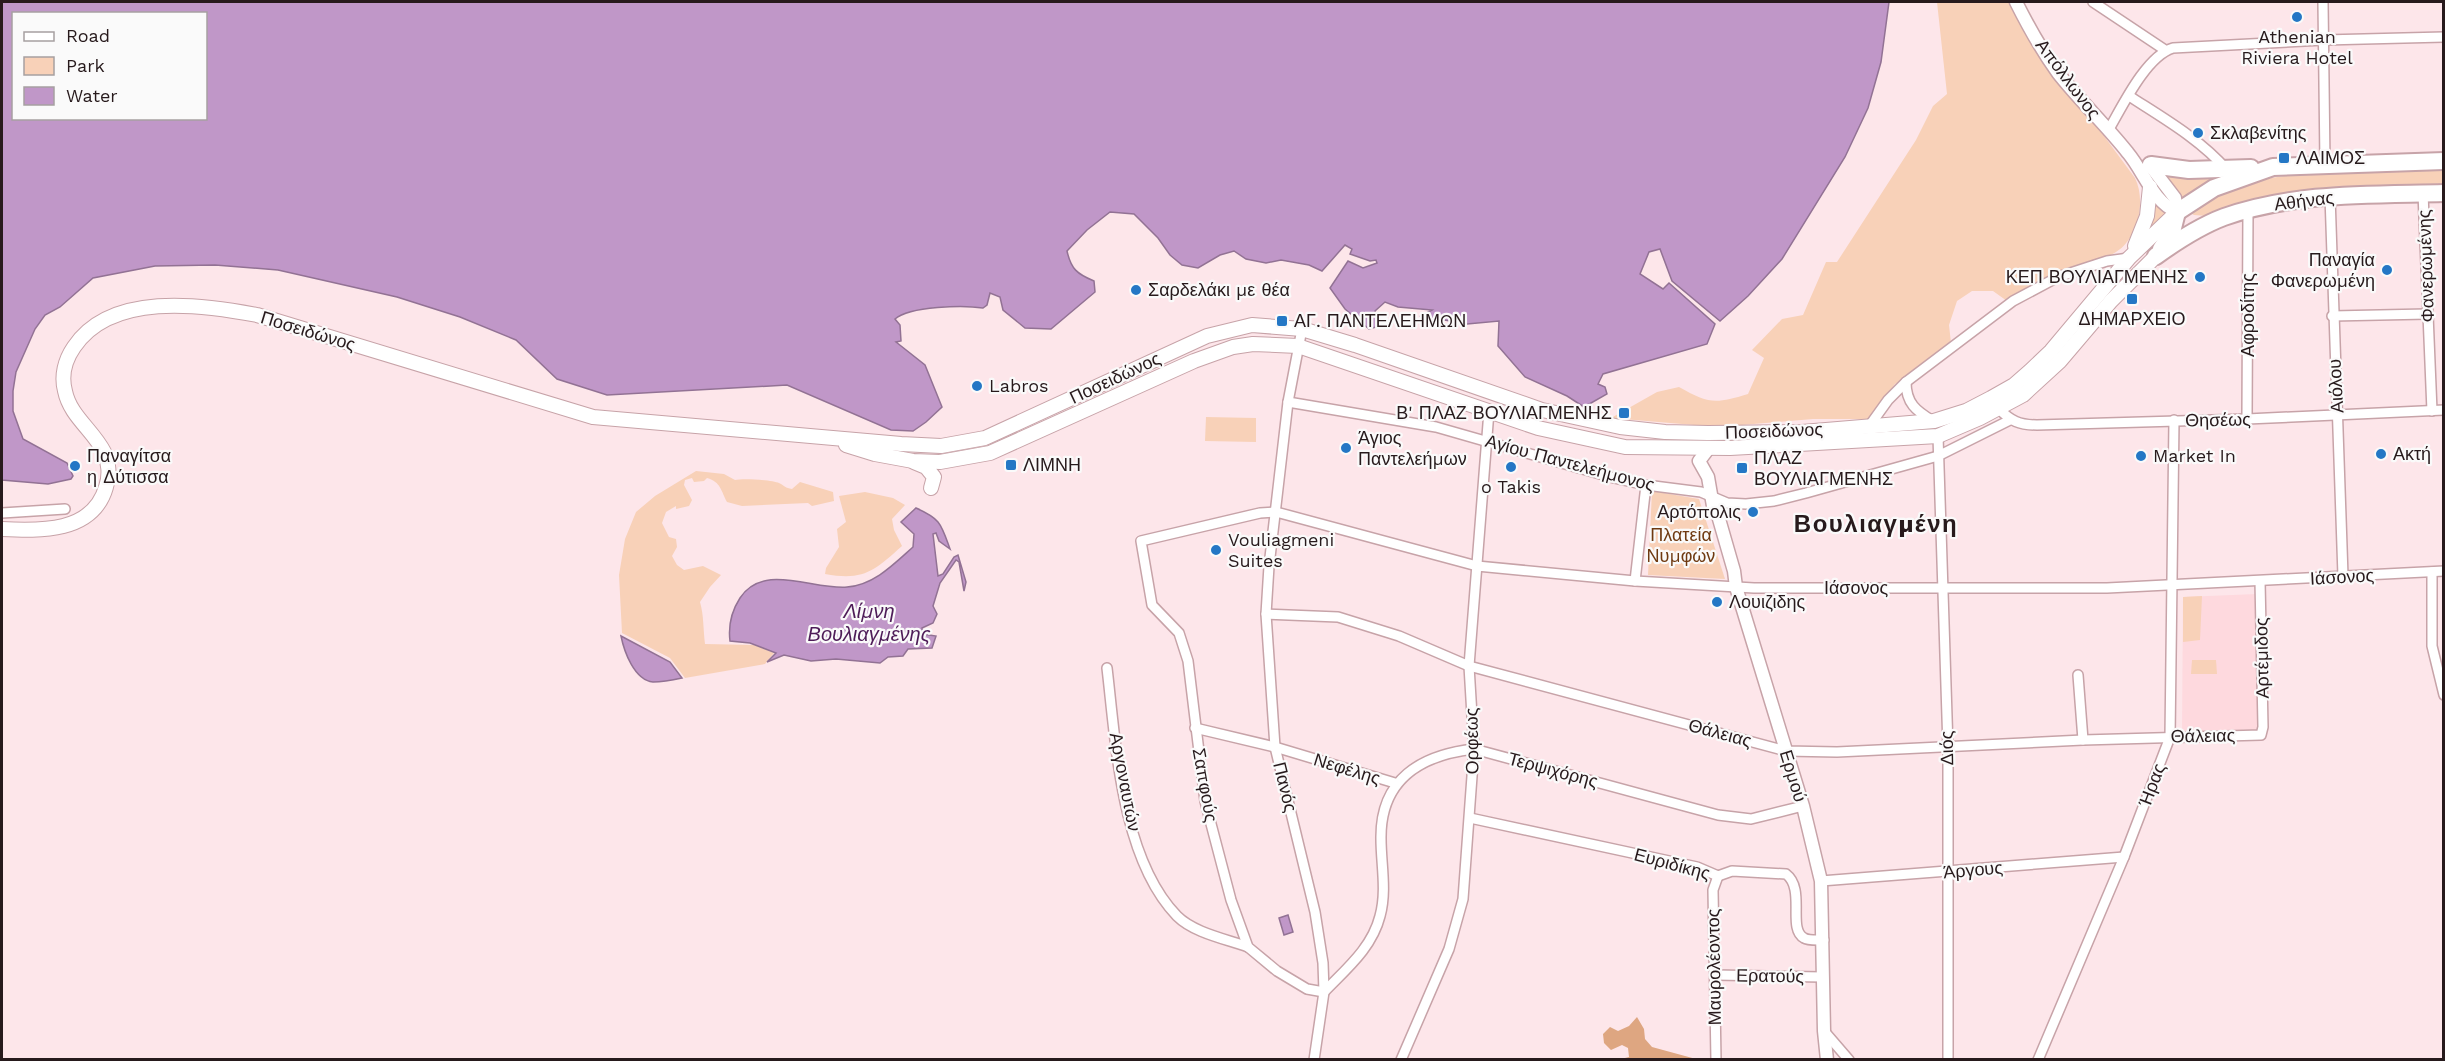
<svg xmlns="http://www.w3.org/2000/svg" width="2445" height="1061" font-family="'Work Sans',sans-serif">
<rect width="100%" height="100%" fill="#fde6ea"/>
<!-- built -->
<path fill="#fed9de" d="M2257 594 2259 730 2182 732 2183 597Z"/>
<!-- green -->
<g fill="#f8d1b8">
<path d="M1937 2H2012L2031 37 2135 178C2146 200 2139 238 2116 252 2097 265 2060 270 2038 281 2027 286 2017 295 2007 301L1993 291H1972L1957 301 1949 325 1951 343 1915 375 1895 384 1869 419H1813L1718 427 1611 418 1657 392 1679 387C1709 404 1715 404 1748 394L1764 358 1752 350 1782 319 1803 315 1826 262H1837L1916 140 1933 106 1947 94Z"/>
<path d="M2158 170 2217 175 2218 181 2184 200Z"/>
<path d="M2443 170V187L2207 216 2194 215 2188 212C2241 163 2373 172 2443 170Z"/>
<path d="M2153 195 2167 212 2148 232Z"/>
<path d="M1206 417 1256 418V442L1205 441Z"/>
<path d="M696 471 724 474 735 480C743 478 773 480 779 483 785 486 785 488 792 489L800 482 833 492 834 501 812 506 808 503 742 506 727 502C721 491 721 482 707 478L704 481 694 482 692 478 685 480 684 485 692 500 689 506 676 509V506L666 512 662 523 669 537 676 539 677 547 672 556 677 565 684 570 703 566 721 575 710 587 700 602C704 616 703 629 705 644L754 645 774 653 765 664 685 678 670 658 622 633 619 575 625 539 636 512 655 496Z"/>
<path d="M1652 491 1699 499 1725 579 1648 575Z"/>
<path d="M865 492 893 498 905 505 892 519 894 530 902 546C874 571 864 581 825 574L826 568 839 547 837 529 846 522 839 496Z"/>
<path d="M2202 596 2200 640 2183 642V597Z"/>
<path d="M2192 660H2216L2217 674H2191Z"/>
</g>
<!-- forest -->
<path fill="#dea681" d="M1637 1017 1644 1029 1645 1039 1652 1047 1696 1059H1621L1629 1057 1628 1048 1622 1045 1611 1050 1604 1043 1603 1034 1610 1027 1618 1031 1629 1026Z"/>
<!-- water -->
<g fill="#c097c8" stroke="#927294" stroke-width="1.5" fill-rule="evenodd">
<path d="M2 2H1889L1881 62 1868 108 1845 157 1782 259 1748 296 1720 321 1672 281 1660 249 1649 252 1640 274 1663 289 1669 283 1715 324 1707 344 1603 374 1598 384 1605 387 1607 394 1584 407 1567 396 1525 377 1498 346 1499 321 1467 324 1421 316 1432 310 1398 307 1385 302 1375 311 1376 317 1383 325 1369 329 1345 309 1330 288 1348 261 1363 268 1377 263 1376 260 1370 261 1350 254 1352 249 1345 245 1322 271 1309 265 1281 260 1266 263 1246 259 1234 251 1220 255 1198 268 1182 265 1170 255 1158 238 1134 214 1110 212 1087 230 1067 251C1071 269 1077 274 1094 281L1095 292 1051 329 1025 328 1003 310 1000 297 990 293 987 305 983 308C964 305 910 306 895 319L900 325 901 341 896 342 925 365 942 407 926 422 913 431 891 430 787 385 607 395 557 379 516 340 460 317 397 297 278 270 215 265 155 266 93 278 60 307 45 315 35 329 16 372 13 391V411L23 439 67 463 73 476 71 479 48 484 2 480ZM14 14H206V118H14Z"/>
<path d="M916 508C941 519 941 524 950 549L939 541 936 533 933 534 938 576 943 574 954 557 958 555 966 582 964 591 959 562 956 560 940 583 933 606 937 614 933 623 922 628 923 634 936 636 932 648 908 649 903 656 888 657 880 663 836 659 811 661 784 655 767 662 776 653 750 643 730 641C728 625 731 612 740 598 763 562 813 590 847 587 874 585 894 564 913 547L914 534 901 522Z"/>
<path d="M621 636 670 662 682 678C673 680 662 682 653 682 634 680 624 651 621 636Z"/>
<path d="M1288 915 1293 932 1284 935 1279 918Z"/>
</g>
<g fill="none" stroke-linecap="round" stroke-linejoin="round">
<defs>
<g id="street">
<path d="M2093 2 2165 50"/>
<path d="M2323 2 2325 164"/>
<path d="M2129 96C2163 118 2200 139 2227 170"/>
<path d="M2108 131C2122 107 2146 56 2173 48L2324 40 2444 37"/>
<path d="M2423 193 2432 411"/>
<path d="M2330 196 2343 576"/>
<path d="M2332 316 2427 314"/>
<path d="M1302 329 1288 402 1269 566 1266 614 1275 747 1315 912 1323 963 1324 992 1314 1060"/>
<path d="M1906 382C1906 403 1916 411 1933 421"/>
<path d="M1288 402 1436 427 1614 478 1646 485 1701 492 1727 503 1746 504 1774 501 1806 493 1938 456 2010 420"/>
<path d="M1999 409C2011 421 2019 425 2037 425L2247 419 2444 410"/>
<path d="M2247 419 2248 210"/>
<path d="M1870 425 1888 400 1906 382 2013 301 2058 277 2107 261 2129 258"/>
<path d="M1938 436 1948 748V1060"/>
<path d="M2 513 65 509"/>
<path d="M2432 572V646L2444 695"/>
<path d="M1635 581 1646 485"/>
<path d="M1266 614 1338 617 1399 636 1469 666 1786 751 1837 752 2083 740 2261 735 2263 727 2260 581"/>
<path d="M1107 668C1116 744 1121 858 1177 916 1194 933 1226 939 1248 947"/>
<path d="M2078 675 2083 740"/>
<path d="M1195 728 1275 747 1395 783"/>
<path d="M1803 806 1751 819 1718 815 1474 749C1421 755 1380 779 1381 839 1381 864 1387 891 1380 916 1372 948 1346 969 1324 992L1307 989 1277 971 1248 947 1231 900 1205 801 1188 661 1179 633 1152 605 1141 541 1260 513 1276 512 1477 566 1635 581 1754 588H2107L2444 571"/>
<path d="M1470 818 1697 867 1718 876"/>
<path d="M1718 876 1732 871 1786 874C1806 889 1787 929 1804 938 1809 941 1818 940 1824 940"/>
<path d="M1821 881 2124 857"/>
<path d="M1716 975 1823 977"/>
<path d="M1824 1031 1849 1060"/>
<path d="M1401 1060 1449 949 1463 899 1474 749 1469 666 1489 411"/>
<path d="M1716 1060 1713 890 1718 876"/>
<path d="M2038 1060 2124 857 2170 737 2174 420"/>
</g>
<g id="secondary">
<path d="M2016 2C2028 26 2042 51 2058 73 2080 101 2106 125 2128 153 2144 172 2153 202 2177 212"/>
<path d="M2149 164 2175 198 2177 212"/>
<path d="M1709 448 1699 461 1708 477 1713 506 1717 512 1734 571 1736 587 1803 806 1821 881 1824 1031 1827 1060"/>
</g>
<g id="primary">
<path d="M2135 246 2147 216 2150 187"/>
<path d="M846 445 875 454 913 461 940 462 990 453 1194 361 1233 347 1253 344 1298 346 1538 428 1625 447 1730 448 1938 436 1980 418 2023 395 2060 361 2111 301 2156 256"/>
<path d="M914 462 926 467 934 477 931 488"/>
<path d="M2 529C40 531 93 533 106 487 110 476 109 462 104 452 93 430 70 416 65 391 61 376 65 360 74 347 111 292 200 304 257 315L593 417 901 444 941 446 985 438 1207 336 1252 325 1302 329 1355 345 1542 410 1620 427 1665 432 1708 433 1802 432 1934 421 1966 411 1991 398 2014 385 2030 371 2051 351 2129 258 2177 212"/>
</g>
<g id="highway">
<path d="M2151 165 2189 170 2251 168"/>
<path d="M2177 212 2214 188 2273 167 2444 161"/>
<path d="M2161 249 2172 232 2177 212"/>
<path d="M2156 256C2177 241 2200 226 2224 217 2294 192 2370 195 2444 193"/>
</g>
</defs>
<!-- street casing -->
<use href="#street" stroke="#c7a3a8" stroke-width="12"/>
<!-- secondary casing -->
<use href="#secondary" stroke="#c7a3a8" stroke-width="15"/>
<!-- primary casing -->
<use href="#primary" stroke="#c7a3a8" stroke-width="16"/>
<!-- highway casing -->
<use href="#highway" stroke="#c7a3a8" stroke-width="20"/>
<!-- street -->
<use href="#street" stroke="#fff" stroke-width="9"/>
<!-- secondary -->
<use href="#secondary" stroke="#fff" stroke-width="12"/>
<!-- primary -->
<use href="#primary" stroke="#fff" stroke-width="14"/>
<!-- highway -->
<use href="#highway" stroke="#fff" stroke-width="16"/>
</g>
<!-- markers -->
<g fill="#2477c5" stroke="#fafafa" stroke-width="2">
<circle cx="2297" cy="17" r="6"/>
<circle cx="2198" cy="133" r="6"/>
<rect x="2278" y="152" width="12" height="12" rx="3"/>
<circle cx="2387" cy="270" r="6"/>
<circle cx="2200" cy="277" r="6"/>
<circle cx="1136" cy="290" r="6"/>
<rect x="2126" y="293" width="12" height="12" rx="3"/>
<rect x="1276" y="315" width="12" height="12" rx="3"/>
<circle cx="977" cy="386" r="6"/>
<rect x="1618" y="407" width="12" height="12" rx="3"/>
<circle cx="1346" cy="448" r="6"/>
<circle cx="2381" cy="454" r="6"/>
<circle cx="2141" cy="456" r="6"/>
<rect x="1005" y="459" width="12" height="12" rx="3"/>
<circle cx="75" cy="466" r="6"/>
<circle cx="1511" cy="467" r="6"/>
<rect x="1736" y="462" width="12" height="12" rx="3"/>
<circle cx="1753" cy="512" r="6"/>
<circle cx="1216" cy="550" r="6"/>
<circle cx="1717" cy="602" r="6"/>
</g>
<g text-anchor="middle" stroke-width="4.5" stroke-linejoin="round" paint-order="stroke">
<!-- poi labels -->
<g font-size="18" fill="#271a1c" stroke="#fafafa" text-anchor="start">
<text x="2297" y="43" text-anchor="middle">Athenian<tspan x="2297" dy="21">Riviera Hotel</tspan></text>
<text x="2210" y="139">Σκλαβενίτης</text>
<text x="2296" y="164">ΛΑΙΜΟΣ</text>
<text x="2375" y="266" text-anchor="end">Παναγία<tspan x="2375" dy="21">Φανερωμένη</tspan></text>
<text x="2188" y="283" text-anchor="end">ΚΕΠ ΒΟΥΛΙΑΓΜΕΝΗΣ</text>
<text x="1148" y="296">Σαρδελάκι με θέα</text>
<text x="2132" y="325" text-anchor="middle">ΔΗΜΑΡΧΕΙΟ</text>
<text x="1294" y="327">ΑΓ. ΠΑΝΤΕΛΕΗΜΩΝ</text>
<text x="989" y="392">Labros</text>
<text x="1612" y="419" text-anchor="end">Β' ΠΛΑΖ ΒΟΥΛΙΑΓΜΕΝΗΣ</text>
<text x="1358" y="444">Άγιος<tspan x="1358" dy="21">Παντελεήμων</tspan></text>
<text x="2393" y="460">Ακτή</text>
<text x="87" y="462">Παναγίτσα<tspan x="87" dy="21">η Δύτισσα</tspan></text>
<text x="2153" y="462">Market In</text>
<text x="1754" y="464">ΠΛΑΖ<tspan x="1754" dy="21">ΒΟΥΛΙΑΓΜΕΝΗΣ</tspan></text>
<text x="1023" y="471">ΛΙΜΝΗ</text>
<text x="1511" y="493" text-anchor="middle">o Takis</text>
<text x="1741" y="518" text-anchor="end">Αρτόπολις</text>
<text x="1228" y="546">Vouliagmeni<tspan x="1228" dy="21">Suites</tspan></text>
<text x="1729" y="608">Λουιζιδης</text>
</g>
<!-- street labels -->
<g font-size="18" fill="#271a1c" stroke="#fafafa">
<text transform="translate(2068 79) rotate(53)" y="6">Απόλλωνος</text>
<text transform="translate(2304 201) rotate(-7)" y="6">Αθήνας</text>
<text transform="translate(2426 266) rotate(-92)" y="6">Φανερωμένης</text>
<text transform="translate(2248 315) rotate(-90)" y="6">Αφροδίτης</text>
<text transform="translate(308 331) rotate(17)" y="6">Ποσειδώνος</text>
<text transform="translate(1115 378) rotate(-25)" y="6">Ποσειδώνος</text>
<text transform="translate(2336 386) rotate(-93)" y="6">Αιόλου</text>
<text transform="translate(2218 420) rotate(-1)" y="6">Θησέως</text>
<text transform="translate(1774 431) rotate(-2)" y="6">Ποσειδώνος</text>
<text transform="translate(1570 463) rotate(15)" y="6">Αγίου Παντελεήμονος</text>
<text transform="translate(2342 577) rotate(-3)" y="6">Ιάσονος</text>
<text x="1856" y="594">Ιάσονος</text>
<text transform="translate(2262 658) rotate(-91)" y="6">Αρτέμιδος</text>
<text transform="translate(1720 733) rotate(15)" y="6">Θάλειας</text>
<text transform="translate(2203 736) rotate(-1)" y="6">Θάλειας</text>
<text transform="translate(1472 741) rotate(-91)" y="6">Ορφέως</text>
<text transform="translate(1947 748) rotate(-91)" y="6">Διός</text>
<text transform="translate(1347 769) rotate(17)" y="6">Νεφέλης</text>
<text transform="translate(1553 770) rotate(15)" y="6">Τερψιχόρης</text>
<text transform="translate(1793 776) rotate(73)" y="6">Ερμού</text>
<text transform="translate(1125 782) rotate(79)" y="6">Αργοναυτών</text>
<text transform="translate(1205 785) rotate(80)" y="6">Σαπφούς</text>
<text transform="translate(2152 785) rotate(-69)" y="6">Ήρας</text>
<text transform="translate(1285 787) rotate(76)" y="6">Πανός</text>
<text transform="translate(1672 864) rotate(15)" y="6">Ευριδίκης</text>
<text transform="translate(1973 870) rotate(-5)" y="6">Άργους</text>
<text transform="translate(1714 967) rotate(-91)" y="6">Μαυρολέοντος</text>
<text transform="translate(1770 976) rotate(1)" y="6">Ερατούς</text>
</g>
<!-- park labels -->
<g font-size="18" fill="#6f3a11" stroke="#fafafa">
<text x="1681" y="541">Πλατεία<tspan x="1681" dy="21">Νυμφών</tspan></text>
</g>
<!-- water labels -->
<g font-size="20" font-style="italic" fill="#4e1c58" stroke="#fafafa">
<text x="869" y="618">Λίμνη<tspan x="869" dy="23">Βουλιαγμένης</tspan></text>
</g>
<!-- district labels -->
<g font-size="24" font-weight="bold" letter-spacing="1.5" fill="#271a1c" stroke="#fafafa">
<text x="1876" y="532">Βουλιαγμένη</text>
</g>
</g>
<!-- border -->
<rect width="2445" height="1061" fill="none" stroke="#271a1c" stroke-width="6"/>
<!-- legend -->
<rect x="12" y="12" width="195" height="108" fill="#fafafa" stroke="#a6a0a1" stroke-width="1.5"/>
<rect x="24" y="32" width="30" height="9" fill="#ffffff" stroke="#a6a0a1" stroke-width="1.5"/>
<text x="66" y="42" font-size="18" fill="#271a1c">Road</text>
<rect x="24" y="57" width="30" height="18" fill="#f8d1b8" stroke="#a6a0a1" stroke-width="1.5"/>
<text x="66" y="72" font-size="18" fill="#271a1c">Park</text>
<rect x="24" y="87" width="30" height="18" fill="#c097c8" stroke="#a6a0a1" stroke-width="1.5"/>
<text x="66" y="102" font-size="18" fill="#271a1c">Water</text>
</svg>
